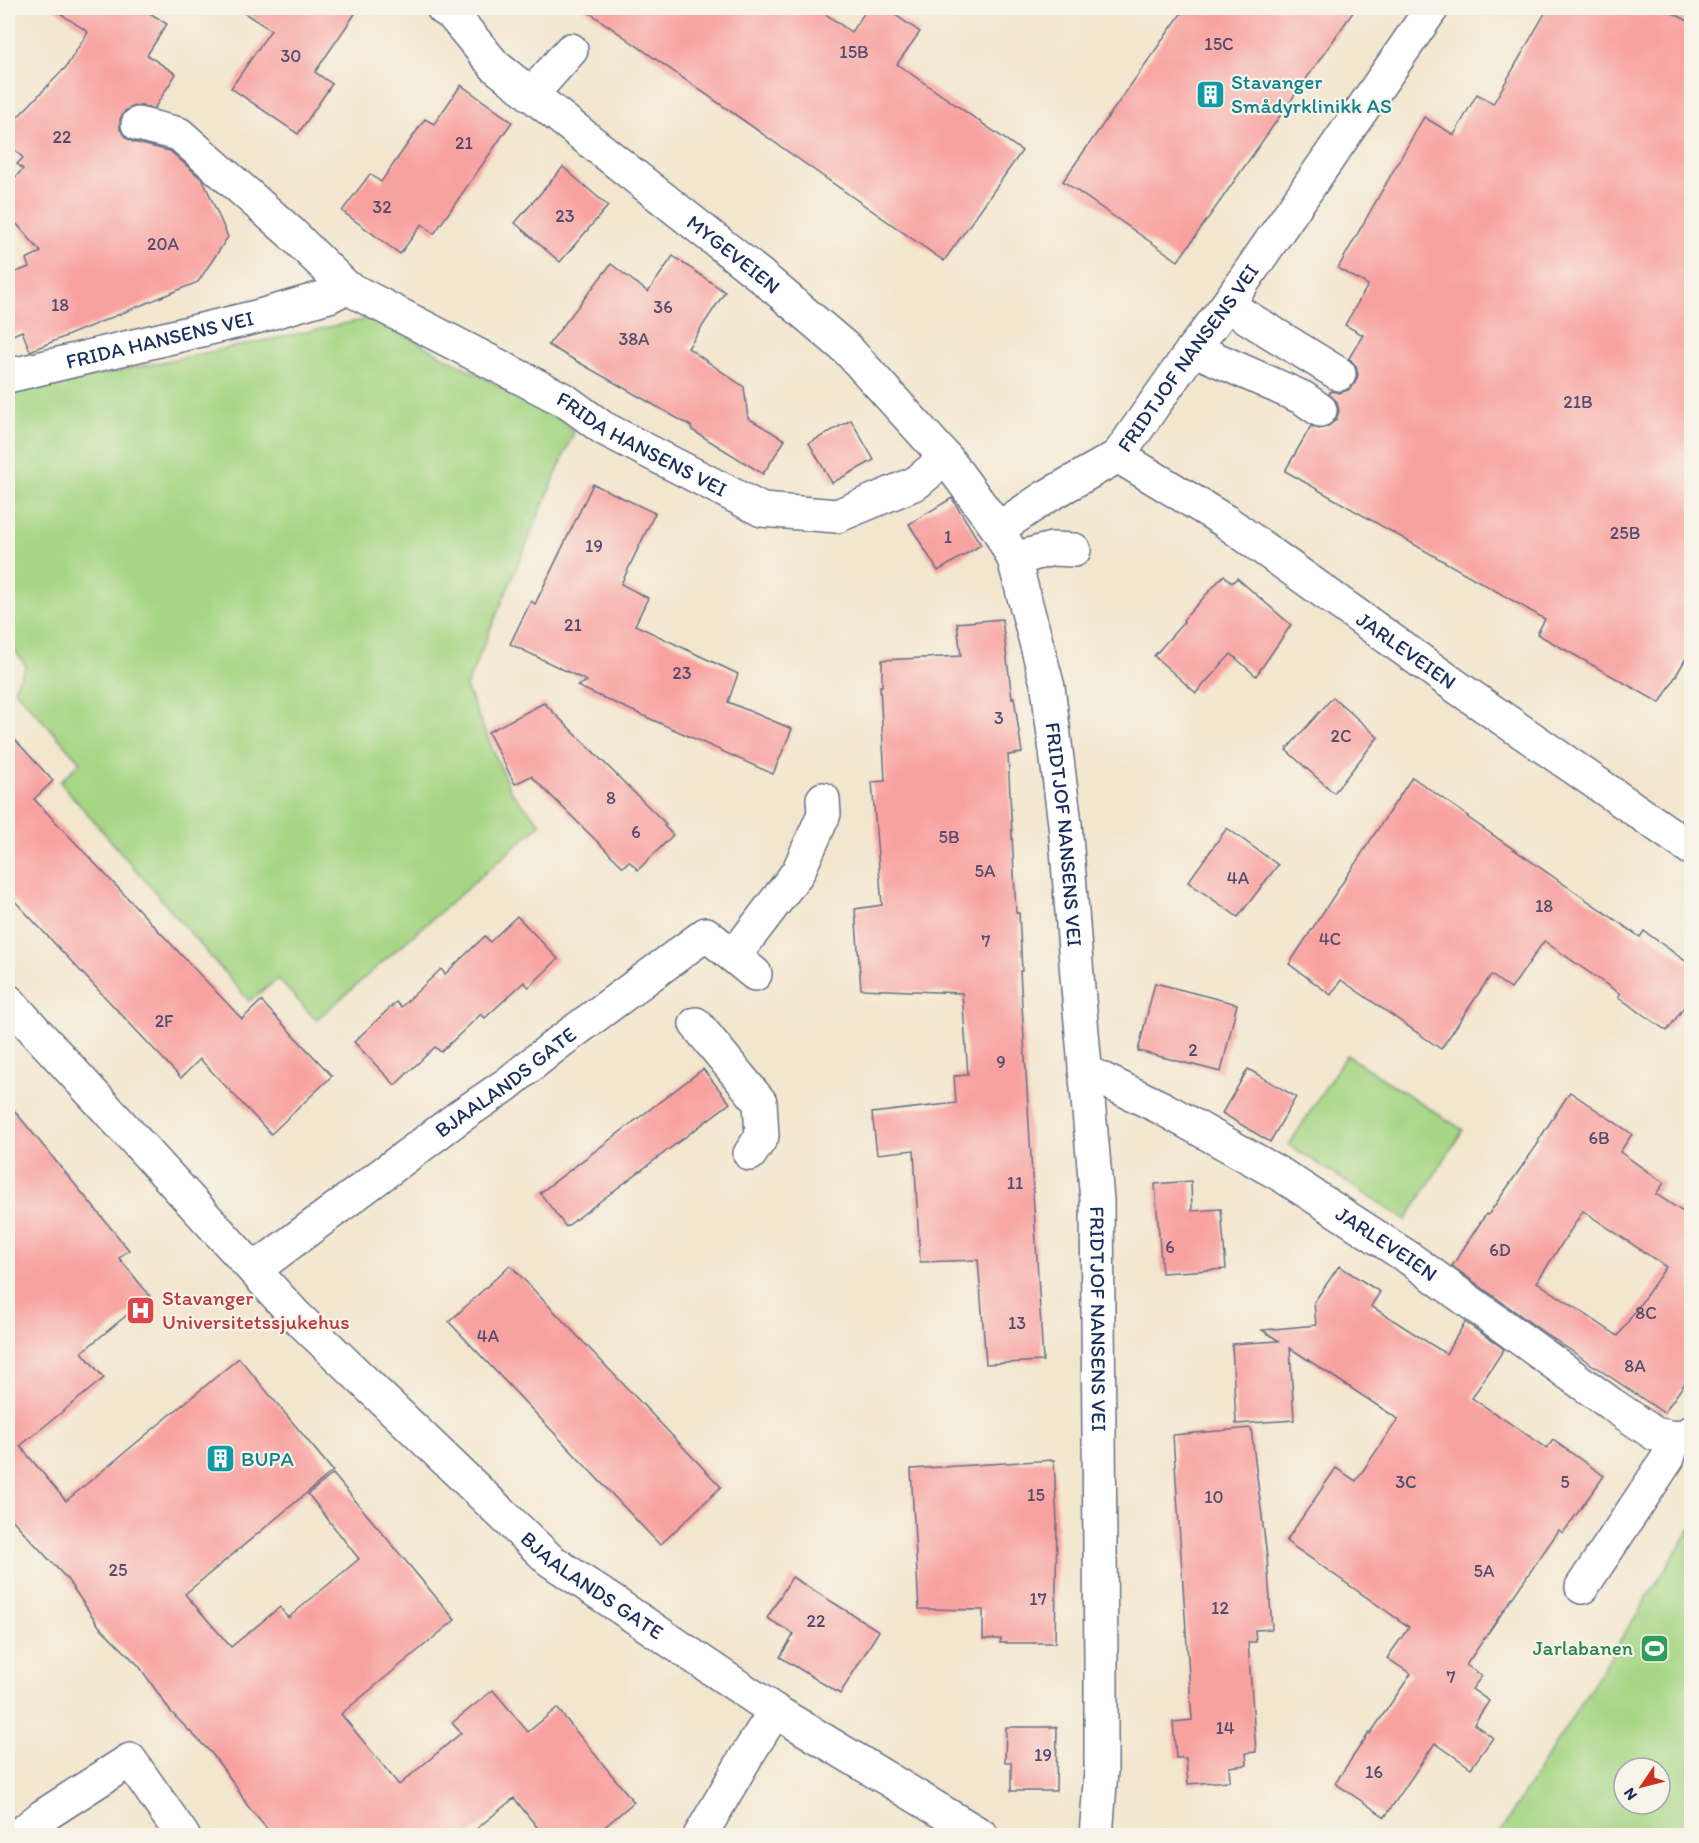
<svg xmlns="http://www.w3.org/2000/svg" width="1699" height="1843" font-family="Itim,sans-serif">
<rect width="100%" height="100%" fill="#f7f3e8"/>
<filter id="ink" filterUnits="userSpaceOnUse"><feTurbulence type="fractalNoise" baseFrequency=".0167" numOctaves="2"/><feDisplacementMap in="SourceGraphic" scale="12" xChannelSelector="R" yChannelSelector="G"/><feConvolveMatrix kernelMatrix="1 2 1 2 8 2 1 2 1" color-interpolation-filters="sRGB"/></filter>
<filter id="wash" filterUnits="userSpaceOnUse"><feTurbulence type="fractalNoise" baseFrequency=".008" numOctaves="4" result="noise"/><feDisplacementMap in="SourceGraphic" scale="24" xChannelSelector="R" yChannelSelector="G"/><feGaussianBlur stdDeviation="1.35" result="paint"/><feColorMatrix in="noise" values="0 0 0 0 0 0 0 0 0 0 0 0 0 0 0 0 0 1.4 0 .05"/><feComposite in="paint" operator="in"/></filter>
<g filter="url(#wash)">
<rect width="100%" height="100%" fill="#f3e6ce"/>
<!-- green -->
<g fill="#a6d684" stroke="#608271" stroke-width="1.5" fill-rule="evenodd">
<path d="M372 318 557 417 574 432 466 687 511 792 541 824 316 1020 278 979 249 1001 60 782 80 762 14 689 26 666 8 641V394Z"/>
<path d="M1346 1055 1463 1130 1406 1220 1289 1145Z"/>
<path d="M1691 1528V1835H1498ZM1624 1768H1660V1804H1624Z"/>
</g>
<g id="blocks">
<!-- building -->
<g fill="#f8a2a0" fill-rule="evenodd">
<path d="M52 8H142L167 24 147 55 176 74 154 109 142 106H133L125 111 120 119V129L125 137 133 142 170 151 203 180 228 237 198 282 30 351 22 331 8 337V275L29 267 26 259 41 252 8 214V185L23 169 17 164 23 158 8 143V127L66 67 88 32Z"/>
<path d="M236 8H359L315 72 332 84 298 134 231 88 271 30Z"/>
<path d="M583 8H817L851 32 868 8H885L920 32 897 64 1022 151 944 261Z"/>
<path d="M1185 8H1356L1178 261 1063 181Z"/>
<path d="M1548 8H1663L1692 23V648L1660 703 1537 634 1545 619 1285 471 1311 426 1319 429 1327 427 1336 420 1339 411 1337 402 1329 394 1331 391 1339 393 1348 390 1355 383 1358 375 1356 366 1349 358 1363 335 1345 325 1368 285 1338 268 1424 117 1454 135 1477 94 1493 104Z"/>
<path d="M461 85 512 122 434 234 422 224 400 254 342 211 370 174 381 182 425 119 434 124Z"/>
<path d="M563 167 608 206 560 262 515 223Z"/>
<path d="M673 256 725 292 688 348 744 387 748 418 785 440 763 474 692 430 691 426 548 345 611 264 648 292Z"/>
<path d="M851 420 874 460 832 483 809 443Z"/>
<path d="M593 484 655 513 621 584 648 598 635 625 738 674 728 702 792 729 773 774 577 686 587 681 510 644 531 601 535 604Z"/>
<path d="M952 498 981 545 938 571 909 524Z"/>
<path d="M1224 575 1232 583 1237 578 1291 625 1256 676 1231 654 1196 693 1154 656 1184 622 1183 620Z"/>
<path d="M1002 619 1012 698 1014 697 1022 753 1008 755 1016 913H1019L1022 971H1020L1043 1361 986 1364 978 1260 920 1262 914 1150 877 1154 872 1113 956 1103 954 1076 968 1075 962 993 861 989 855 909 882 905 872 782 885 781 880 686H882V660L961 656 957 623Z"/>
<path d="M1333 697 1378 737 1334 793 1286 750Z"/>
<path d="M544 703 666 824 664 826 673 835 638 870 629 861 623 867 531 776 515 784 488 732Z"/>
<path d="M8 732 53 781 34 799 242 1019 261 1001 332 1076 271 1134 200 1059 181 1078 8 894Z"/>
<path d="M1412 777 1468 816 1467 817 1640 937 1644 931 1692 966V996L1667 1031 1618 997 1620 994 1544 941 1511 989 1491 975 1441 1049 1341 980 1331 995 1289 964Z"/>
<path d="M1227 828 1278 865 1238 917 1188 882Z"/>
<path d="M517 916 558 959 529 987 524 982 485 1018 481 1014 441 1052 435 1047 395 1085 354 1042 396 1002 401 1007 441 969 445 974 485 936 490 942Z"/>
<path d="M1155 983 1237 1004 1221 1072 1138 1051Z"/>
<path d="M703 1069 730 1103 566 1227 540 1193Z"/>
<path d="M1248 1069 1296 1097 1270 1142 1222 1113Z"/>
<path d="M1570 1092 1632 1134 1620 1152 1664 1183 1656 1194 1692 1218V1373L1664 1413 1542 1331 1452 1266 1486 1214 1488 1215 1539 1142 1538 1141ZM1583 1211 1666 1267 1618 1336 1537 1282Z"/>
<path d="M8 1103 129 1250 119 1258 150 1296 82 1352 104 1378 20 1446 66 1501 239 1358 333 1471 185 1594 231 1647 280 1607 288 1618 359 1559 308 1494 333 1474 455 1620 341 1714 399 1785 461 1733 452 1723 493 1690 528 1732 557 1708 634 1802 594 1836H544L514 1798 468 1836H273L247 1805 235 1785 213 1755 171 1712 139 1666 99 1626 67 1579 8 1515Z"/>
<path d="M1191 1181 1192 1211 1221 1209 1226 1269 1162 1273 1155 1184Z"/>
<path d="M510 1265 721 1487 660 1545 449 1322Z"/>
<path d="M1339 1266 1380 1292 1371 1306 1446 1354 1465 1322 1504 1349 1472 1398 1547 1448 1553 1440 1604 1476 1563 1533 1559 1530 1466 1665 1482 1676 1472 1689 1489 1701 1474 1724 1493 1738 1471 1768 1435 1743 1385 1817 1335 1783 1369 1733 1370 1734 1411 1674 1387 1658 1409 1627 1286 1541 1336 1468 1356 1481 1398 1419 1290 1348 1294 1420 1236 1424 1232 1344 1279 1341 1262 1330 1316 1325 1314 1302Z"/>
<path d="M1251 1428 1267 1557 1272 1629 1255 1630 1256 1642H1248L1256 1752 1246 1753 1247 1765 1229 1767 1230 1781 1188 1784 1186 1758H1176L1173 1722 1192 1720 1173 1435Z"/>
<path d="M1054 1460 1057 1523 1055 1643H1000L1001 1639H983V1610L919 1609 911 1469Z"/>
<path d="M792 1577 879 1631 840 1694 780 1657 794 1634 767 1618Z"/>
<path d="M1006 1727H1057L1056 1791H1011V1762H1005Z"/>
</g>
</g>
</g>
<g filter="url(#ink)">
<use href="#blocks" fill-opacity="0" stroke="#676f85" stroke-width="1.5"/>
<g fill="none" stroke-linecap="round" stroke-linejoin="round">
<defs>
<g id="minor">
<path id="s1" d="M443 8 453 15 495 66 761 276 848 350 946 458 998 529 1014 559 1048 687 1065 824 1078 988 1097 1200 1101 1663V1771L1096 1836"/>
<path d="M531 95 571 50"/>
<path id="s2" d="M138 124 179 134 290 232 346 287 566 401 603 428 762 510 837 516 916 483 946 458"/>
<path d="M1227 305 1339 374"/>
<path d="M1193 349 1303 398 1320 410"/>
<path id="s3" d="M8 376 256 317 329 296 346 287"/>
<path id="s4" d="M1118 456 1225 521 1457 687 1692 849"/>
<path id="s5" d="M998 529 1044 498 1118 456 1193 349 1227 305 1432 8"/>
<path d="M1014 559 1052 549 1074 550"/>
<path d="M734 956 798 872 824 814 823 799"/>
<path id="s6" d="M8 1001 295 1315 550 1560 775 1711 982 1836"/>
<path d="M696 1024 760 1102 762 1136 750 1154"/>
<path id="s7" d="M1085 1071 1162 1108 1283 1176 1409 1258 1611 1404 1655 1434 1674 1438 1685 1436 1692 1432"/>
<path id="s8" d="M254 1270 459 1117 506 1085 557 1044 706 934 755 974"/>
<path d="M1582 1587 1668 1458 1674 1438"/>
<path d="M18 1836 43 1816 130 1760 183 1836"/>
<path d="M700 1836 746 1757 775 1711"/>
</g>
</defs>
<!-- minor casing -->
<use href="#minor" stroke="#676f85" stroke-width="36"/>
<!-- minor -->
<use href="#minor" stroke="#fff" stroke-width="33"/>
</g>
</g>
<!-- icons -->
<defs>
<symbol id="building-square" viewBox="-11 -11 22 22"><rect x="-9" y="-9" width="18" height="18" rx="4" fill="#0f9aa8" stroke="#f7f3e8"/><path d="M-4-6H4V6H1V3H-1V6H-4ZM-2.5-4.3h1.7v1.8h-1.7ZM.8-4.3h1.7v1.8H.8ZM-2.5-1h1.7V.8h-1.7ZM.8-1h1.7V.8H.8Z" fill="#fff"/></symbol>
<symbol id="hospital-square" viewBox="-11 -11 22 22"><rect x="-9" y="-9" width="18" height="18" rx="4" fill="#e0444e" stroke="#f7f3e8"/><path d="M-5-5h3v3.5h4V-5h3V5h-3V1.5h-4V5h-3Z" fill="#fff"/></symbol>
<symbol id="stadium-square" viewBox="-11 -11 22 22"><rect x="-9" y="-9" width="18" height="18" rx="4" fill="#2e9e5b" stroke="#f7f3e8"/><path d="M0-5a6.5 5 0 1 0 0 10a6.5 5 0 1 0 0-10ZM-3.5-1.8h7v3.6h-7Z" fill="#fff"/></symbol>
</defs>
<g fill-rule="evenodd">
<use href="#building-square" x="1194" y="78" width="33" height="33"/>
<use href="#hospital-square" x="124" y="1294" width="33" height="33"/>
<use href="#building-square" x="204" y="1442" width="33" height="33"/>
<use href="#stadium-square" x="1638" y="1632" width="33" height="33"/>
</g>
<g text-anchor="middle" stroke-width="4.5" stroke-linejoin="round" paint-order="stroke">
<!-- number labels -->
<g font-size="18" fill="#524c6e">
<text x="1219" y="50">15C</text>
<text x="854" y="58">15B</text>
<text x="291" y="62">30</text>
<text x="62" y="143">22</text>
<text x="464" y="149">21</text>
<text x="382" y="213">32</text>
<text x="565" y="222">23</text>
<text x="163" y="250">20A</text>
<text x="60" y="311">18</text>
<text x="663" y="313">36</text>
<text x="634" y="345">38A</text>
<text x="1578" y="408">21B</text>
<text x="1625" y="539">25B</text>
<text x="948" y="543">1</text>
<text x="594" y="552">19</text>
<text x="573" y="631">21</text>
<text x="682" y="679">23</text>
<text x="999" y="724">3</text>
<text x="1341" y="742">2C</text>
<text x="611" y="804">8</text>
<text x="636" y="838">6</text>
<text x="949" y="843">5B</text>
<text x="985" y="877">5A</text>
<text x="1238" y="884">4A</text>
<text x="1544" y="912">18</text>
<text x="1330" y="945">4C</text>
<text x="986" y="947">7</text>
<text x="164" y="1027">2F</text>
<text x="1193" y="1056">2</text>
<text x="1001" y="1068">9</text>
<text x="1599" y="1144">6B</text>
<text x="1015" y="1189">11</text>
<text x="1170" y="1253">6</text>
<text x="1500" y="1256">6D</text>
<text x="1646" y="1319">8C</text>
<text x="1017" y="1329">13</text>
<text x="488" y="1342">4A</text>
<text x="1635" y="1372">8A</text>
<text x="1406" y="1488">3C</text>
<text x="1565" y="1488">5</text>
<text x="1036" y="1501">15</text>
<text x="1214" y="1503">10</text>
<text x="118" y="1576">25</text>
<text x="1484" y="1577">5A</text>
<text x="1038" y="1605">17</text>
<text x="1220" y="1614">12</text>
<text x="816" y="1627">22</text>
<text x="1451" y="1683">7</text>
<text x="1225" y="1734">14</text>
<text x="1043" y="1761">19</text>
<text x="1374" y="1778">16</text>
</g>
<!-- culture labels -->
<g font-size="21" fill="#0d838f" stroke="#f7f3e8" text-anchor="start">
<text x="1231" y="89">Stavanger<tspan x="1231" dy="24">Smådyrklinikk AS</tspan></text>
<text x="241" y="1466">BUPA</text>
</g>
<!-- street labels -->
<g font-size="21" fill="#1b2f5e" stroke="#f7f3e8">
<text dy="7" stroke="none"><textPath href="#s1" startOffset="382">MYGEVEIEN</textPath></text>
<text dy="7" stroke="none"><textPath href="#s3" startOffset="156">FRIDA HANSENS VEI</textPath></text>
<text dy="7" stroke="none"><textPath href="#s5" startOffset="261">FRIDTJOF NANSENS VEI</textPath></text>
<text dy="7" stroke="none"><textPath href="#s2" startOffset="604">FRIDA HANSENS VEI</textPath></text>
<text dy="7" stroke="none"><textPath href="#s4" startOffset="348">JARLEVEIEN</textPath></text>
<text dy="7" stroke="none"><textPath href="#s1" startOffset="1080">FRIDTJOF NANSENS VEI</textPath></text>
<text dy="7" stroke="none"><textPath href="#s8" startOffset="314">BJAALANDS GATE</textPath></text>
<text dy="7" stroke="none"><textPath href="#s7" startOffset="348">JARLEVEIEN</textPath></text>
<text dy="7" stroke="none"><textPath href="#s1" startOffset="1566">FRIDTJOF NANSENS VEI</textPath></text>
<text dy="7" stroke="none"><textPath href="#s6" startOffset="828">BJAALANDS GATE</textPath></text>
</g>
<!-- health labels -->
<g font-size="21" fill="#be3a42" stroke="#f7f3e8" text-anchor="start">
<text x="162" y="1305">Stavanger<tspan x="162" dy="24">Universitetssjukehus</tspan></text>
</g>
<!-- leisure labels -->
<g font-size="21" fill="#27864d" stroke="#f7f3e8" text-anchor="end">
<text x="1633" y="1655">Jarlabanen</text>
</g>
</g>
<!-- margin -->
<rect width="1699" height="1843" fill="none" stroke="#f7f3e8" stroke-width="30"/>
<!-- north arrow -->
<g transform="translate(1642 1786) rotate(235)"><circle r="28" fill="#f7f3e8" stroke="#9fa5b1" stroke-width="1.5"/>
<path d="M0-4.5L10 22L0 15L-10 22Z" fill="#c8321e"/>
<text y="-9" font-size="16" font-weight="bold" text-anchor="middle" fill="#1b2f5e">N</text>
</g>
</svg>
